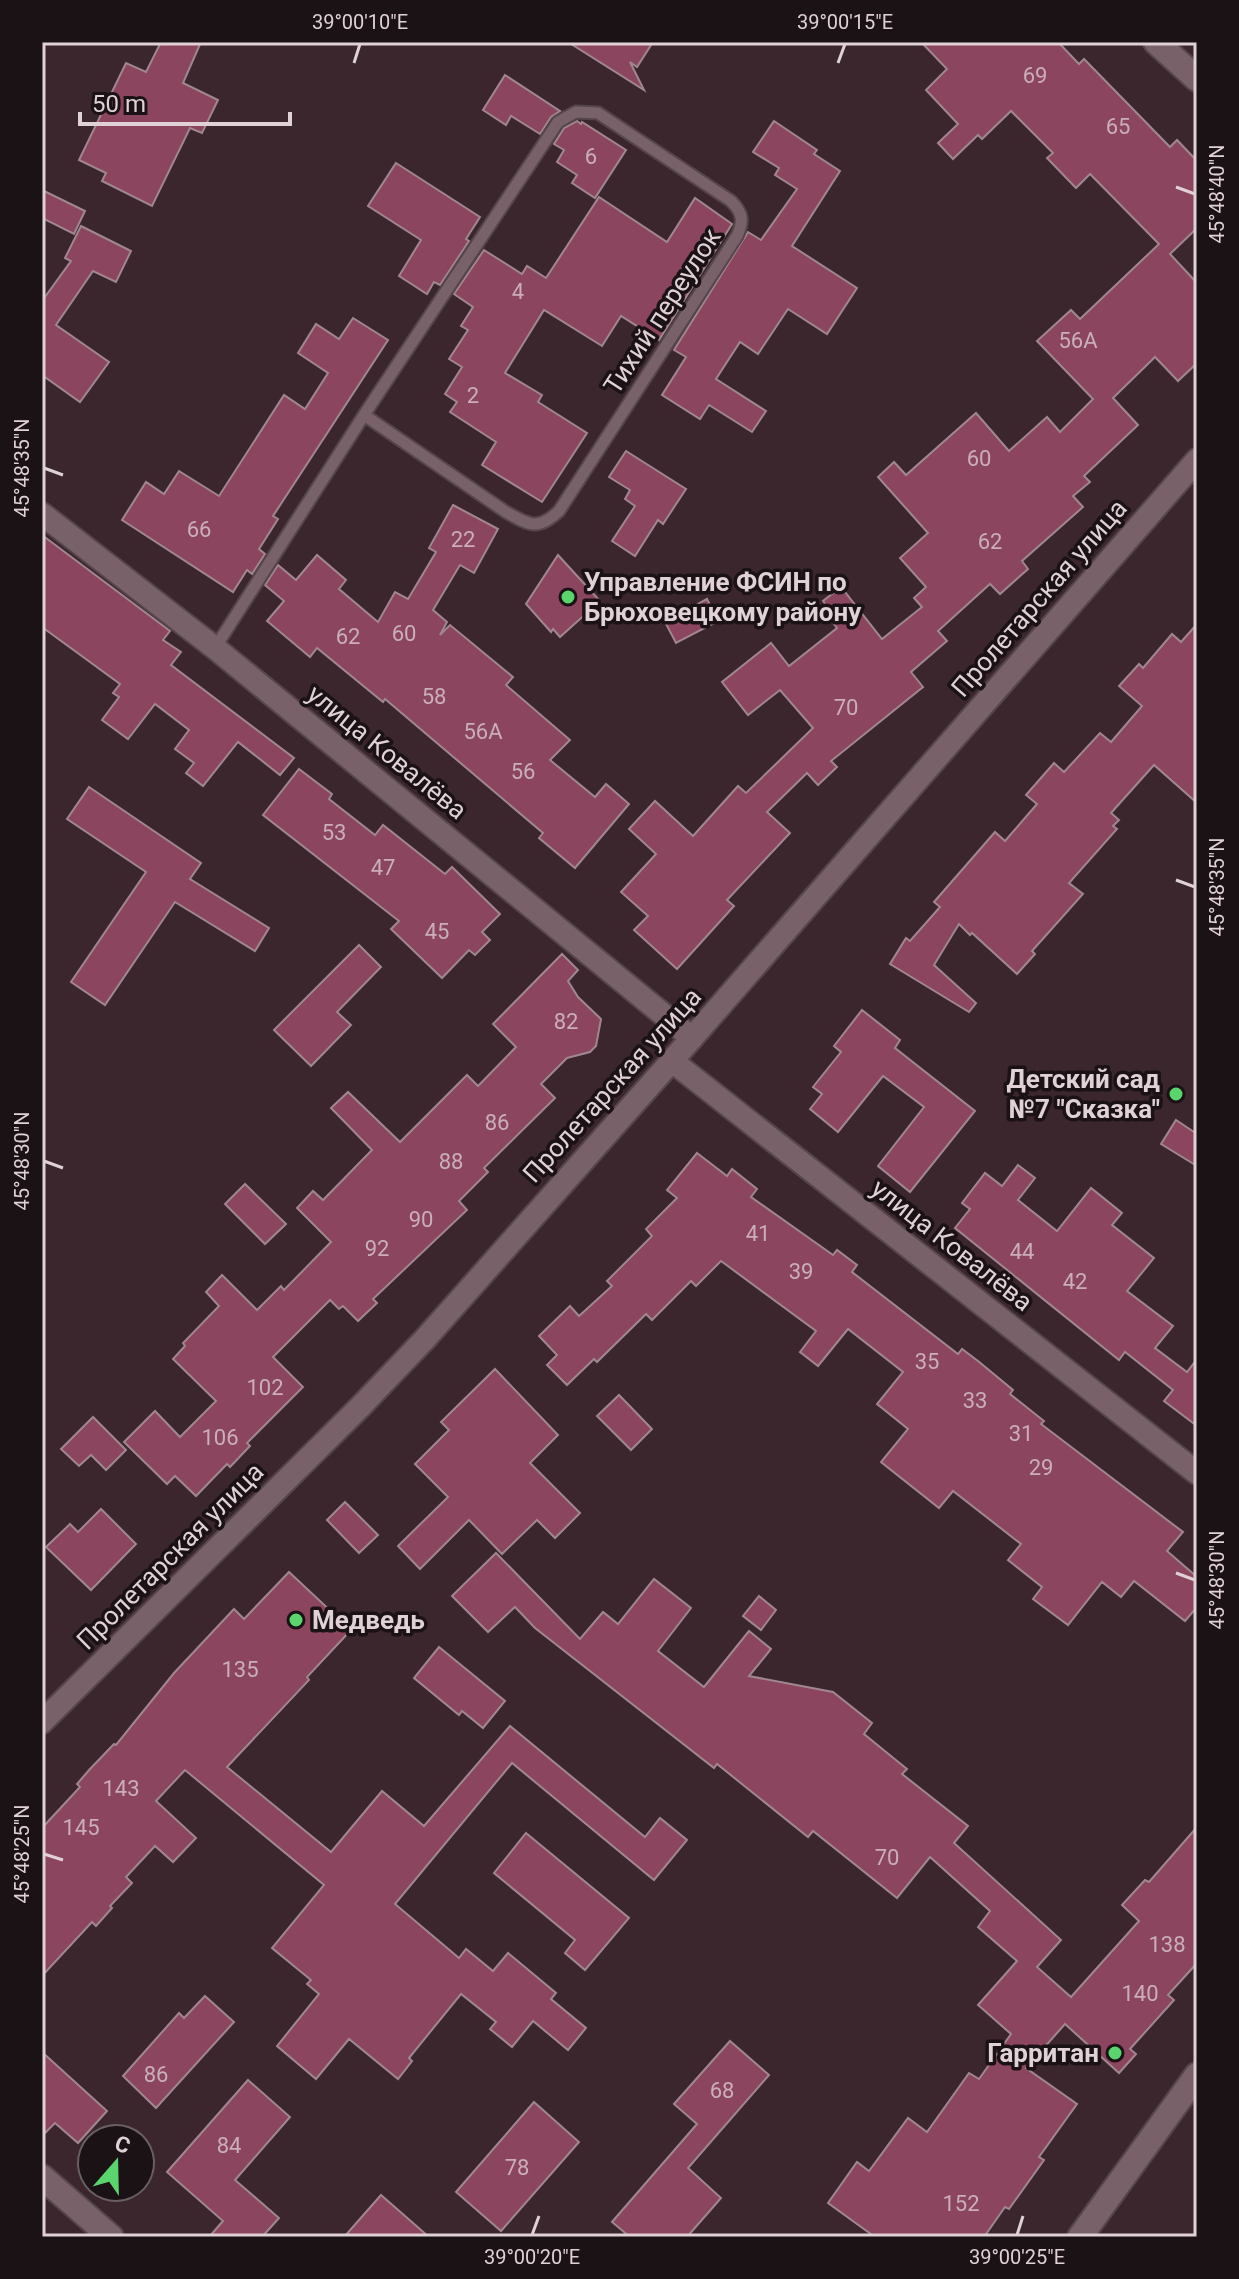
<svg xmlns="http://www.w3.org/2000/svg" width="1239" height="2279" font-family="Roboto,sans-serif">
<rect width="100%" height="100%" fill="#3a262c"/>
<!-- building -->
<g fill="#8b455f" stroke="#a0878f" stroke-width="2">
<path d="M161 42H201L183 83 218 100 202 133 190 128 152 206 102 181 106 173 79 160 126 63 146 72Z"/>
<path d="M568 42H653L637 67 630 62 644 90Z"/>
<path d="M921 42H1058L1079 64 1084 59 1170 147 1177 140 1197 161V228L1170 254 1197 283V363L1178 381 1155 357 1113 398 1138 425 1084 476 1090 482 1073 496 1083 507 1022 561 1028 569 1000 594 990 584 938 631 947 641 911 672 923 687 831 761 837 767 818 785 807 773 767 812 790 833 727 900 734 906 677 969 634 930 648 916 621 892 656 854 629 829 655 801 693 836 738 786 746 793 813 728 780 690 748 715 722 682 771 643 789 666 837 628 830 619 834 615 823 601 841 587 882 639 922 607 914 598 926 587 900 558 928 533 878 477 894 462 906 475 976 413 1009 451 1047 417 1060 432 1093 399 1037 341 1071 310 1080 319 1159 244 1090 174 1076 188 1047 158 1053 153 1011 111 982 139 978 135 953 159 938 143 958 124 926 90 947 69Z"/>
<path d="M505 75 560 111 551 117 540 134 511 116 506 125 483 110Z"/>
<path d="M577 121 581 124 582 122 626 150 595 198 572 183 577 175 557 162 564 150 554 144 564 128Z"/>
<path d="M774 121 817 150 814 154 840 171 792 246 857 288 827 334 788 309 758 354 740 342 716 379 766 411 752 432 709 405 700 419 662 395 686 357 674 350 748 232 761 240 797 189 775 175 779 168 753 152Z"/>
<path d="M396 163 480 217 466 239 469 241 440 285 434 282 427 294 399 276 421 240 368 206Z"/>
<path d="M42 190 85 211 74 234 42 218Z"/>
<path d="M599 197 667 242 695 198 732 224 659 340 621 316 602 346 544 310 505 373 542 395 538 402 587 433 542 502 482 465 496 442 450 412 457 402 445 394 462 367 449 359 468 330 461 326 473 307 454 294 484 250 522 274 527 266 546 278Z"/>
<path d="M81 226 131 251 116 282 93 271 56 325 109 362 80 402 42 375V301L71 261 65 258Z"/>
<path d="M353 318 388 340 273 516 278 519 259 549 265 554 252 574 247 570 233 592 122 520 146 482 164 494 179 471 219 496 284 395 305 409 328 373 298 353 316 324 339 339Z"/>
<path d="M626 451 686 489 663 524 658 520 635 556 612 541 635 506 625 499 630 490 609 477Z"/>
<path d="M453 505 498 529 474 573 460 565 433 610 447 622 440 635 450 625 513 677 506 685 570 740 550 760 595 797 606 784 629 804 575 868 539 838 543 833 385 699 383 702 317 648 310 657 267 621 284 601 265 585 278 565 296 580 317 555 346 580 339 589 378 622 395 592 408 599 436 552 429 548Z"/>
<path d="M42 535 170 631 163 640 181 652 171 665 294 758 280 775 238 742 203 786 186 773 194 763 175 749 189 730 155 704 128 739 102 720 119 697 113 693 120 684 42 627Z"/>
<path d="M558 555 600 601 560 637 553 629 551 632 526 604Z"/>
<path d="M707 599 718 621 676 643 665 622Z"/>
<path d="M1197 624V803L1154 765 1111 813 1119 820 1113 826 1117 829 1069 883 1083 894 1032 951 1035 954 1017 974 972 933 970 935 959 924 934 965 976 1003 969 1012 890 964 906 938 910 941 940 907 934 902 995 832 1005 841 1037 804 1026 795 1054 763 1064 772 1100 733 1111 742 1142 706 1119 686 1139 664 1143 668 1172 634 1181 642Z"/>
<path d="M299 769 332 794 329 799 375 835 383 825 445 874 452 867 500 914 482 932 490 940 475 955 469 950 442 978 391 929 399 921 263 815Z"/>
<path d="M89 787 201 863 190 879 269 928 255 951 175 902 105 1005 71 982 146 872 67 819Z"/>
<path d="M359 945 381 967 337 1012 351 1025 311 1066 274 1030Z"/>
<path d="M562 954 578 970 568 981 578 997 601 1019 596 1046 590 1052 567 1058 541 1084 555 1098 484 1168 488 1172 459 1201 467 1210 373 1299 377 1303 358 1321 343 1306 339 1309 330 1300 273 1357 303 1387 247 1443 250 1446 230 1467 227 1464 196 1496 175 1476 167 1484 124 1442 155 1411 180 1437 216 1401 173 1359 185 1346 183 1343 219 1306 206 1292 222 1275 257 1310 281 1286 284 1290 331 1242 297 1208 313 1191 323 1200 372 1150 331 1108 348 1092 400 1142 467 1075 478 1086 516 1047 493 1024Z"/>
<path d="M862 1010 900 1040 895 1048 975 1111 910 1192 878 1166 924 1107 883 1076 838 1132 810 1109 822 1094 813 1087 841 1052 834 1046Z"/>
<path d="M1176 1120 1197 1134V1166L1161 1144Z"/>
<path d="M697 1153 727 1176 732 1169 757 1189 751 1197 833 1255 837 1250 857 1265 852 1272 958 1354 962 1349 978 1361 1013 1390 1010 1394 1044 1421 1041 1424 1183 1532 1167 1551 1197 1577V1607L1185 1621 1134 1581 1121 1597 1102 1582 1068 1625 1033 1599 1042 1587 1008 1560 1021 1544 953 1491 939 1508 881 1462 908 1429 877 1404 903 1372 848 1329 818 1366 800 1352 816 1331 721 1261 696 1286 691 1281 652 1320 646 1314 597 1362 594 1359 567 1385 547 1365 557 1355 539 1336 570 1306 579 1316 612 1286 607 1281 652 1236 646 1229 677 1198 667 1190Z"/>
<path d="M1018 1165 1035 1178 1018 1200 1057 1231 1091 1188 1122 1213 1112 1225 1154 1258 1127 1291 1173 1326 1155 1348 1187 1372 1197 1359V1426L1164 1401 1173 1390 1125 1352 1119 1360 955 1228 970 1209 962 1203 985 1173 1002 1186Z"/>
<path d="M245 1184 286 1224 265 1244 225 1204Z"/>
<path d="M495 1369 558 1435 530 1463 580 1513 555 1538 537 1520 502 1554 469 1520 420 1569 398 1546 448 1497 415 1464 449 1430 441 1422Z"/>
<path d="M619 1395 652 1429 631 1450 597 1416Z"/>
<path d="M93 1417 126 1450 106 1470 91 1455 79 1466 61 1449Z"/>
<path d="M345 1502 378 1535 359 1553 327 1520Z"/>
<path d="M101 1509 136 1544 91 1590 46 1547 70 1524 78 1532Z"/>
<path d="M496 1553 580 1639 603 1612 618 1624 654 1579 691 1608 658 1651 704 1687 749 1631 771 1649 749 1676 833 1692 872 1723 864 1734 907 1769 902 1774 968 1826 954 1843 1061 1940 1037 1967 1071 1997 1139 1921 1122 1905 1145 1880 1149 1882 1197 1827V1963L1168 1995 1174 2000 1130 2049 1136 2054 1119 2073 1065 2024 1026 2068 1077 2104 1039 2157 1044 2160 1009 2209 1005 2207 984 2237H875L828 2203 857 2162 869 2171 908 2118 927 2132 969 2073 979 2079 1011 2034 978 2005 1017 1961 978 1927 990 1911 930 1857 897 1898 813 1831 808 1837 717 1764 714 1768 535 1628 515 1607 488 1632 452 1596Z"/>
<path d="M289 1572 351 1630 307 1677 309 1680 227 1767 331 1852 382 1791 424 1826 510 1726 645 1837 660 1818 687 1840 654 1880 512 1763 395 1904 459 1958 466 1949 493 1971 508 1953 556 1993 551 1999 586 2028 568 2050 533 2021 512 2047 490 2029 496 2022 461 1994 409 2058 412 2061 398 2079 349 2039 316 2079 277 2046 319 1994 307 1984 311 1980 272 1948 324 1885 185 1770 156 1801 196 1838 173 1862 155 1846 126 1877 132 1883 110 1906 112 1908 96 1926 92 1922 42 1976V1828L80 1787 77 1784 90 1769 114 1744 116 1745 174 1673 234 1609 244 1619Z"/>
<path d="M759 1596 776 1610 761 1630 743 1616Z"/>
<path d="M439 1647 505 1701 483 1728 462 1711 459 1715 414 1678Z"/>
<path d="M526 1833 629 1918 585 1970 565 1953 575 1940 494 1873Z"/>
<path d="M205 1996 234 2022 156 2108 123 2076 179 2013 184 2018Z"/>
<path d="M730 2041 769 2075 688 2168 721 2198 687 2237H630L612 2222 697 2124 674 2104Z"/>
<path d="M42 2052 107 2111 78 2143 55 2123 42 2136Z"/>
<path d="M248 2080 290 2117 235 2180 279 2218 262 2237H209L223 2221 167 2172Z"/>
<path d="M534 2102 579 2142 501 2231 456 2192Z"/>
<path d="M381 2195 429 2237H344Z"/>
</g>
<g fill="none" stroke-linecap="round" stroke-linejoin="round">
<defs>
<path id="lane" d="M215 648 364 415 558 122 576 112 598 113 731 201C743 213 744 221 737 236L559 511C538 531 529 525 506 512L364 415"/>
<g id="street">
<path d="M42 514 215 648 692 1038"/>
<path d="M672 1061 1197 1473"/>
<path d="M42 1722 361 1406 425 1339 692 1038 1197 460"/>
</g>
<g id="secondary">
<path d="M1156 42 1197 79"/>
<path d="M42 2177 111 2237"/>
<path d="M1080 2237 1197 2075"/>
</g>
</defs>
<!-- lane casing -->
<use href="#lane" stroke="#56454b" stroke-width="15"/>
<!-- street casing -->
<use href="#street" stroke="#56454b" stroke-width="26"/>
<!-- secondary casing -->
<use href="#secondary" stroke="#56454b" stroke-width="28"/>
<!-- lane -->
<use href="#lane" stroke="#786168" stroke-width="11"/>
<!-- street -->
<use href="#street" stroke="#786168" stroke-width="22"/>
<!-- secondary -->
<use href="#secondary" stroke="#786168" stroke-width="24"/>
</g>
<!-- ticks -->
<path fill="none" stroke="#dfd1d5" stroke-width="3" d="M354 63 360 44M838 63 845 44M1176 187 1195 194M44 468 63 475M1176 880 1195 887M44 1161 63 1168M1176 1573 1195 1580M44 1854 63 1860M532 2235 539 2216M1017 2235 1023 2216"/>
<!-- markers -->
<g fill="#5ad56e" stroke="#1b1215" stroke-width="3">
<circle cx="568" cy="597" r="8"/>
<circle cx="1176" cy="1094" r="8"/>
<circle cx="296" cy="1620" r="8"/>
<circle cx="1115" cy="2053" r="8"/>
</g>
<g text-anchor="middle" stroke-width="7" stroke-linejoin="round" paint-order="stroke">
<!-- number labels -->
<g font-size="22" fill="#caaeb8">
<text x="1035" y="83">69</text>
<text x="1118" y="134">65</text>
<text x="591" y="164">6</text>
<text x="518" y="299">4</text>
<text x="1078" y="348">56А</text>
<text x="473" y="403">2</text>
<text x="979" y="466">60</text>
<text x="199" y="537">66</text>
<text x="463" y="547">22</text>
<text x="990" y="549">62</text>
<text x="404" y="641">60</text>
<text x="348" y="644">62</text>
<text x="434" y="704">58</text>
<text x="846" y="715">70</text>
<text x="483" y="739">56А</text>
<text x="523" y="779">56</text>
<text x="334" y="840">53</text>
<text x="383" y="875">47</text>
<text x="437" y="939">45</text>
<text x="566" y="1029">82</text>
<text x="497" y="1130">86</text>
<text x="451" y="1169">88</text>
<text x="421" y="1227">90</text>
<text x="758" y="1241">41</text>
<text x="377" y="1256">92</text>
<text x="1022" y="1259">44</text>
<text x="801" y="1279">39</text>
<text x="1075" y="1289">42</text>
<text x="927" y="1369">35</text>
<text x="265" y="1395">102</text>
<text x="975" y="1408">33</text>
<text x="1021" y="1441">31</text>
<text x="220" y="1445">106</text>
<text x="1041" y="1475">29</text>
<text x="240" y="1677">135</text>
<text x="121" y="1796">143</text>
<text x="81" y="1835">145</text>
<text x="887" y="1865">70</text>
<text x="1167" y="1952">138</text>
<text x="1140" y="2001">140</text>
<text x="156" y="2082">86</text>
<text x="722" y="2098">68</text>
<text x="229" y="2153">84</text>
<text x="517" y="2175">78</text>
<text x="961" y="2211">152</text>
</g>
<!-- street labels -->
<g font-size="26" fill="#dfd1d5" stroke="#1b1215">
<text transform="translate(662 311) rotate(-57)" y="9">Тихий переулок</text>
<text transform="translate(1039 598) rotate(-49)" y="9">Пролетарская улица</text>
<text transform="translate(387 752) rotate(39)" y="9">улица Ковалёва</text>
<text transform="translate(612 1085) rotate(-48)" y="9">Пролетарская улица</text>
<text transform="translate(952 1245) rotate(38)" y="9">улица Ковалёва</text>
<text transform="translate(170 1556) rotate(-45)" y="9">Пролетарская улица</text>
</g>
<!-- poi labels -->
<g font-size="26" font-weight="bold" fill="#dfd1d5" stroke="#1b1215" text-anchor="start">
<text x="584" y="591">Управление ФСИН по<tspan x="584" dy="30">Брюховецкому району</tspan></text>
<text x="1160" y="1088" text-anchor="end">Детский сад<tspan x="1160" dy="30">№7 "Сказка"</tspan></text>
<text x="312" y="1629">Медведь</text>
<text x="1099" y="2062" text-anchor="end">Гарритан</text>
</g>
</g>
<!-- border -->
<rect width="1239" height="2279" fill="none" stroke="#1b1215" stroke-width="88"/>
<!-- north arrow -->
<g transform="translate(116 2163) rotate(20)"><circle r="38" fill="#1b1215" stroke="#695e62" stroke-width="2"/>
<path d="M0-6L14 30L0 20L-14 30Z" fill="#5ad56e"/>
<text y="-12" font-size="22" font-weight="bold" text-anchor="middle" fill="#dfd1d5">С</text>
</g>
<!-- scale -->
<path d="M80 112v12h210v-12" fill="none" stroke="#dfd1d5" stroke-width="4"/>
<text x="92" y="112" font-size="24" fill="#dfd1d5" stroke="#1b1215" stroke-width="6" paint-order="stroke">50 m</text>
<rect x="44" y="44" width="1151" height="2191" fill="none" stroke="#dfd1d5" stroke-width="3"/>
<g font-size="20" text-anchor="middle" fill="#dfd1d5">
<text x="360" y="29">39°00'10"E</text>
<text x="845" y="29">39°00'15"E</text>
<text transform="translate(1217 194) rotate(-90)" y="7">45°48'40"N</text>
<text transform="translate(22 468) rotate(-90)" y="7">45°48'35"N</text>
<text transform="translate(1217 887) rotate(-90)" y="7">45°48'35"N</text>
<text transform="translate(22 1161) rotate(-90)" y="7">45°48'30"N</text>
<text transform="translate(1217 1580) rotate(-90)" y="7">45°48'30"N</text>
<text transform="translate(22 1854) rotate(-90)" y="7">45°48'25"N</text>
<text x="532" y="2264">39°00'20"E</text>
<text x="1017" y="2264">39°00'25"E</text>
</g>
</svg>
